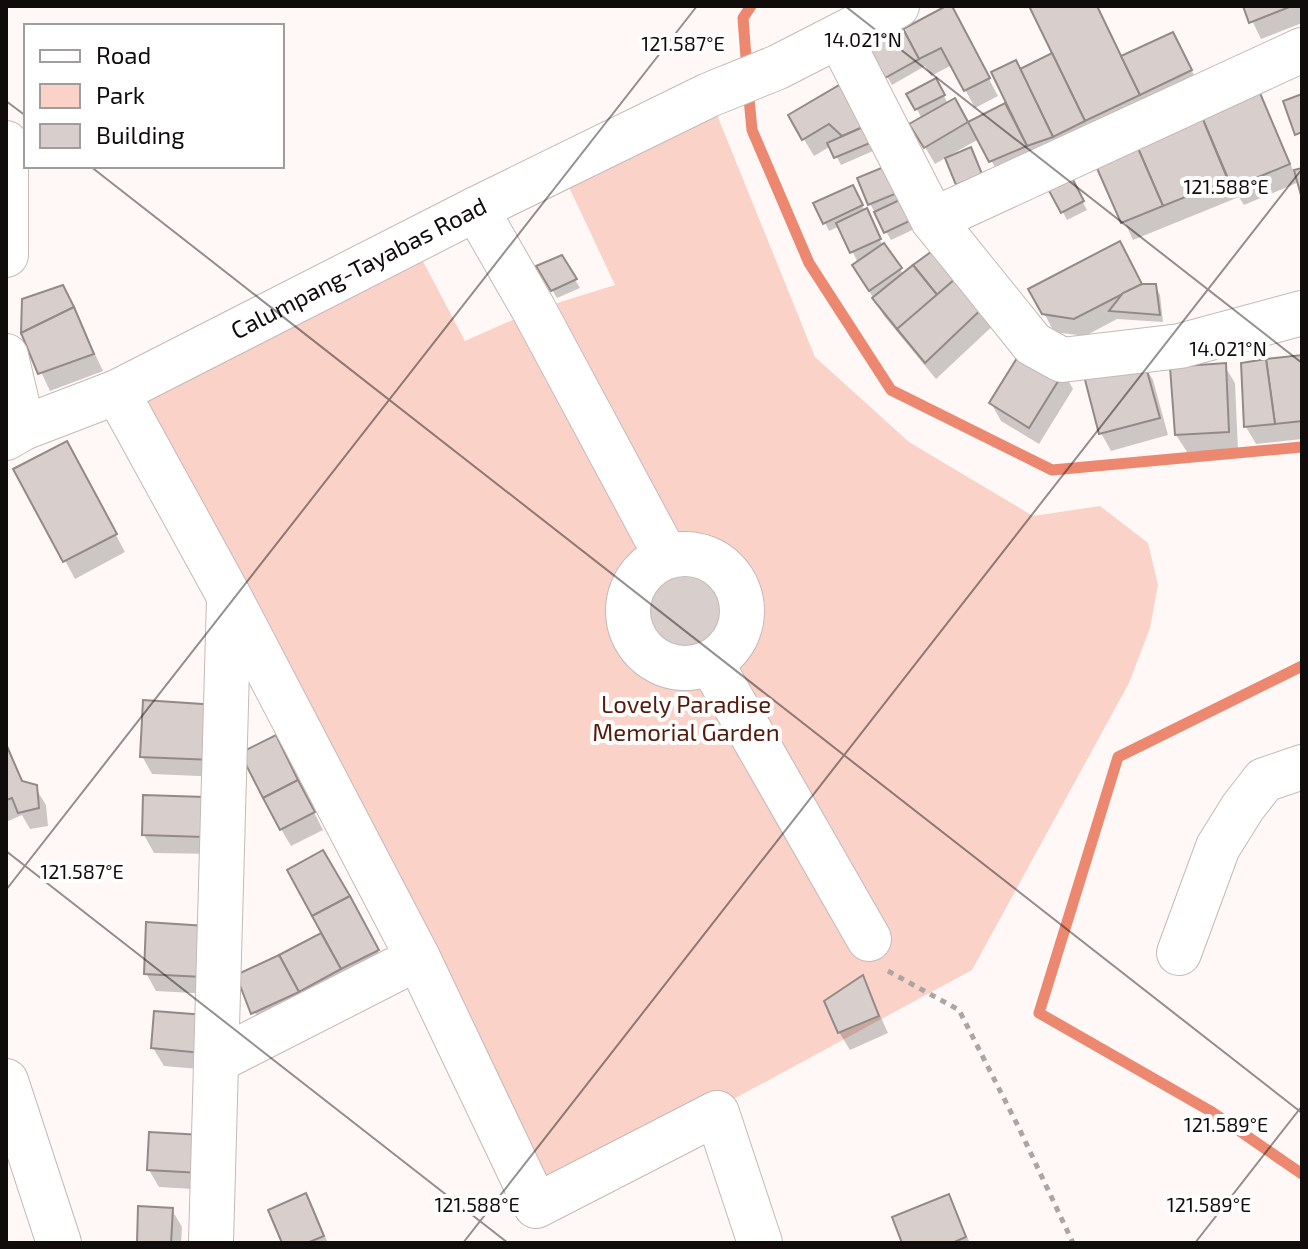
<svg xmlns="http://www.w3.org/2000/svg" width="1308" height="1249" font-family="'Exo 2',sans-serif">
<rect width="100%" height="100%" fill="#fff8f7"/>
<!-- green -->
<path fill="#fad2c7" d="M709 95 815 357 909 442 1033 516 1100 506 1148 543 1158 585 1150 628 1129 683 972 970 536 1206 117 392 416 248 465 341 535 310 615 285 560 168Z"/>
<!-- shadow -->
<g fill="#0003">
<path d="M1032 6H1098L1122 57 1183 52 1200 88 1001 178 979 139 952 154 953 157 970 150 963 192 947 157 935 164 912 125 922 119 909 94 936 81 948 104 954 101 968 124 1008 104 1020 71 1061 74Z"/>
<path d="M1245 6H1302V23L1261 39Z"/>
<path d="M960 24 998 96 975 108 952 65 931 76 925 66 892 85 871 49Z"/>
<path d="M840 87 873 151 841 165 831 146 814 156 790 116Z"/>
<path d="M1256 89 1294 172 1302 170V192L1299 182 1244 205 1239 197 1133 240 1095 158Z"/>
<path d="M891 166 923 225 891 240 870 204Z"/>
<path d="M1070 179 1087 210 1067 220 1051 189Z"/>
<path d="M857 196 883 246 904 275 987 304 998 321 936 379 884 316 859 274 858 263 840 226 829 231 825 223Z"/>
<path d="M561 257 580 288 557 298 539 267Z"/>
<path d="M1142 286H1155L1160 295 1163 322 1117 319 1085 336 1054 332 1044 313Z"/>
<path d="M72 305 103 371 50 391 23 333Z"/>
<path d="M1302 357V439L1256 444 1246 427Z"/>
<path d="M1143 363 1153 380 1168 435 1111 451 1101 433Z"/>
<path d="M1224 365 1235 383 1238 450 1187 452 1176 435Z"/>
<path d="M1063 371 1073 389 1039 444 1001 421 991 403Z"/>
<path d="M76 461 125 552 75 579 16 470Z"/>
<path d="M682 566 700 569 715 579 736 616 735 638 723 655 704 665 683 663 666 651 660 640 678 653 681 650 655 632 646 617 645 599 653 583 666 570Z"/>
<path d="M145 702 223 777 152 774 142 756Z"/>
<path d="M6 742 24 784 35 787 46 805 48 826 30 829 22 815 6 822Z"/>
<path d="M285 755 323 830 291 846 281 829Z"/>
<path d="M203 799 213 854 154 853 144 835Z"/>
<path d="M322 853 387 968 263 1030 238 976 324 933Z"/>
<path d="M205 927 212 994 156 991 146 973Z"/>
<path d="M863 978 888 1033 850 1050 839 1032Z"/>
<path d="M156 1013 211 1070 164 1066 153 1048Z"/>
<path d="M202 1137 210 1190 159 1187 149 1170Z"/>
<path d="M305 1196 315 1213 328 1243H284Z"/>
<path d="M948 1197 970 1243H904Z"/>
<path d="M172 1210 182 1227 181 1243H139Z"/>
</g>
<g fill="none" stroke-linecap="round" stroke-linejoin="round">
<!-- stream -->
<g stroke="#eb886f" stroke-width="11">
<path d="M747 71 743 18 751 6"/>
<path d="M748 88 752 130 809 263 891 390 1052 470 1302 447"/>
<path d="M1302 666 1118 757 1039 1013 1212 1112 1302 1174"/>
</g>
</g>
<!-- building -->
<g fill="#d8cecb" stroke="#938a87" stroke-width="2">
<path d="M946 6H952L990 78 964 91 941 48 919 59 903 29Z"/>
<path d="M1029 6H1097L1140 95 1085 121Z"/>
<path d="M1243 6H1292L1249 23Z"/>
<path d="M903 29 919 59 885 78 868 48Z"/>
<path d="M1173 32 1192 70 1140 95 1121 56Z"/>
<path d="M1052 53 1085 121 1053 137 1020 69Z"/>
<path d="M1016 60 1053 137 1027 146 991 72Z"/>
<path d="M936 78 945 95 915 110 906 94Z"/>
<path d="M841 84 863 127 842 136 829 124 802 140 788 115Z"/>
<path d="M1257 86 1290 164 1232 188 1199 110Z"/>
<path d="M1302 94V132L1295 135 1283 101Z"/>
<path d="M955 98 968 122 924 148 909 124Z"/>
<path d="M1005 103 1027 146 989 162 968 122Z"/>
<path d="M1199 110 1228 180 1163 206 1134 139Z"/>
<path d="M863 127 870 143 834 158 827 143Z"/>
<path d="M1134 139 1163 206 1121 223 1092 157Z"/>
<path d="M971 147 982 174 956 185 945 158Z"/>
<path d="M891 164 902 191 868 205 857 178Z"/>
<path d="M1302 168V199L1294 170Z"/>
<path d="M1071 176 1084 201 1061 213 1048 189Z"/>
<path d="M853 185 863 205 823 224 813 203Z"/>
<path d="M910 195 920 216 884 233 874 212Z"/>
<path d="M867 208 881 239 850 253 836 223Z"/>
<path d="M1120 241 1142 284 1074 319 1042 314 1028 289Z"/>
<path d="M884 243 902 268 869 291 852 265Z"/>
<path d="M939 246 962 273 938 296 913 265Z"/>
<path d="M562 255 577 279 551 291 536 266Z"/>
<path d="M913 265 938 296 897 329 872 298Z"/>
<path d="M962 273 989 302 925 363 897 329Z"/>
<path d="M1142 284H1156L1160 315 1109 311 1123 293Z"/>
<path d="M63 285 74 307 21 333 22 299Z"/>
<path d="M74 307 94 354 38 374 21 333Z"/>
<path d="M1025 345 1065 370 1029 428 989 403Z"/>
<path d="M1302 355V421L1275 424 1266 359Z"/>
<path d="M1266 359 1275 424 1244 427 1241 363Z"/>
<path d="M1144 360 1160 418 1099 434 1084 376Z"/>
<path d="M1226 363 1229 432 1175 435 1170 367Z"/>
<path d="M67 441 117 534 63 562 13 469Z"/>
<circle cx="685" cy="606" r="42"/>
<path d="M143 700 217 705 214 760 140 757Z"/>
<path d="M276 735 298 780 263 798 240 753Z"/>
<path d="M6 744 22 781 37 785 39 808 18 813 12 798 6 800Z"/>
<path d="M298 780 315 812 280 830 263 798Z"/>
<path d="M143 795 205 797 204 837 142 835Z"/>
<path d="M323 850 350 896 312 916 287 870Z"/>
<path d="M350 896 379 950 341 969 312 916Z"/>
<path d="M146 922 206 926 203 977 144 974Z"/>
<path d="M321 933 341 969 299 992 279 955Z"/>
<path d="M279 955 299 992 251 1014 236 975Z"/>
<path d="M863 975 879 1016 838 1033 824 1001Z"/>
<path d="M154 1011 205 1015 202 1053 151 1048Z"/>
<path d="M149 1132 203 1135 201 1173 147 1170Z"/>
<path d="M306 1193 324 1236 307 1243H282L268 1210Z"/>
<path d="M949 1194 966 1237 952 1243H902L892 1217Z"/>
<path d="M138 1206 173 1208 171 1243H137Z"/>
</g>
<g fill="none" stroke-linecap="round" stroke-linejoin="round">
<defs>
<g id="minor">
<path d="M839 36 933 220 1033 344 1062 360 1180 346 1302 313"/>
<path d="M6 143V255"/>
<path d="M476 209 534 310 666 556"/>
<path d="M933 220 1302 50"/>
<path d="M6 356 23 428"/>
<path d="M117 392 229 596 418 958 536 1206 717 1113 760 1243"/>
<circle cx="685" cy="611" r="57"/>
<path d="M711 663 869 939"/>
<path d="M1179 953 1218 847 1243 807 1264 780 1302 767"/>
<path d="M216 1061 418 958"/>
<path d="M6 1081 59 1243"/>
<path d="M211 1243 229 598"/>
</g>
<g id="major">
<path id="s1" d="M6 438 23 428 117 392 476 209 709 95 778 67 897 6"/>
</g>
</defs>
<!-- minor casing -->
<use href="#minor" stroke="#c4bab7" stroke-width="46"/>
<!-- major casing -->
<use href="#major" stroke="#c4bab7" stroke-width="46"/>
<!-- path -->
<path stroke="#aba5a4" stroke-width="5" stroke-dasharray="6 6" stroke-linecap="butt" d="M888 971 959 1010 1018 1126 1073 1243"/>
<!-- minor -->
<use href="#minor" stroke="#fff" stroke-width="44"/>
<!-- major -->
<use href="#major" stroke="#fff" stroke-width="44"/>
</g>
<!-- ticks -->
<path fill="none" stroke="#100c0b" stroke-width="2" stroke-opacity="0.45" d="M845 6 1302 363M6 101 26 116M90 166 1302 1113M6 851 508 1243M6 890 697 6M463 1243 1302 169M1195 1243 1302 1106"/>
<g text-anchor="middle" stroke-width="8" stroke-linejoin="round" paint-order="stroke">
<!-- street labels -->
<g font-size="24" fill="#100c0b" stroke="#fff">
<text dy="8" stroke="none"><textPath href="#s1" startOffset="392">Calumpang-Tayabas Road</textPath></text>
</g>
<!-- park labels -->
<g font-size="24" fill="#571a0a" stroke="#fff">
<text x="686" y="713">Lovely Paradise<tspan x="686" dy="28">Memorial Garden</tspan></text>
</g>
</g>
<g font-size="20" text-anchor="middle" fill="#100c0b" stroke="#fff" stroke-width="8" stroke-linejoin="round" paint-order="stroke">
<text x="863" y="47">14.021°N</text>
<text x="683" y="51">121.587°E</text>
<text x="1226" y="194">121.588°E</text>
<text x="1228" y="356">14.021°N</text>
<text x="82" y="879">121.587°E</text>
<text x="1226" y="1132">121.589°E</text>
<text x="477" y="1212">121.588°E</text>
<text x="1209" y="1212">121.589°E</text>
</g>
<!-- border -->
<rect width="1308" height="1249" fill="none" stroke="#100c0b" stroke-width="16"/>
<!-- legend -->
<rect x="24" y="24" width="260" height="144" fill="#ffffff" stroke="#9f9e9d" stroke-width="2"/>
<rect x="40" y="50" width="40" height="12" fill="#ffffff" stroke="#9f9e9d" stroke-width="2"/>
<text x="96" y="64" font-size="24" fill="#100c0b">Road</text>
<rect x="40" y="84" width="40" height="24" fill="#fad2c7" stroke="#9f9e9d" stroke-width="2"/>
<text x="96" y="104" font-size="24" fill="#100c0b">Park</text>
<rect x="40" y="124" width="40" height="24" fill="#d8cecb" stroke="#9f9e9d" stroke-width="2"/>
<text x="96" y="144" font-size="24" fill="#100c0b">Building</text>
</svg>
